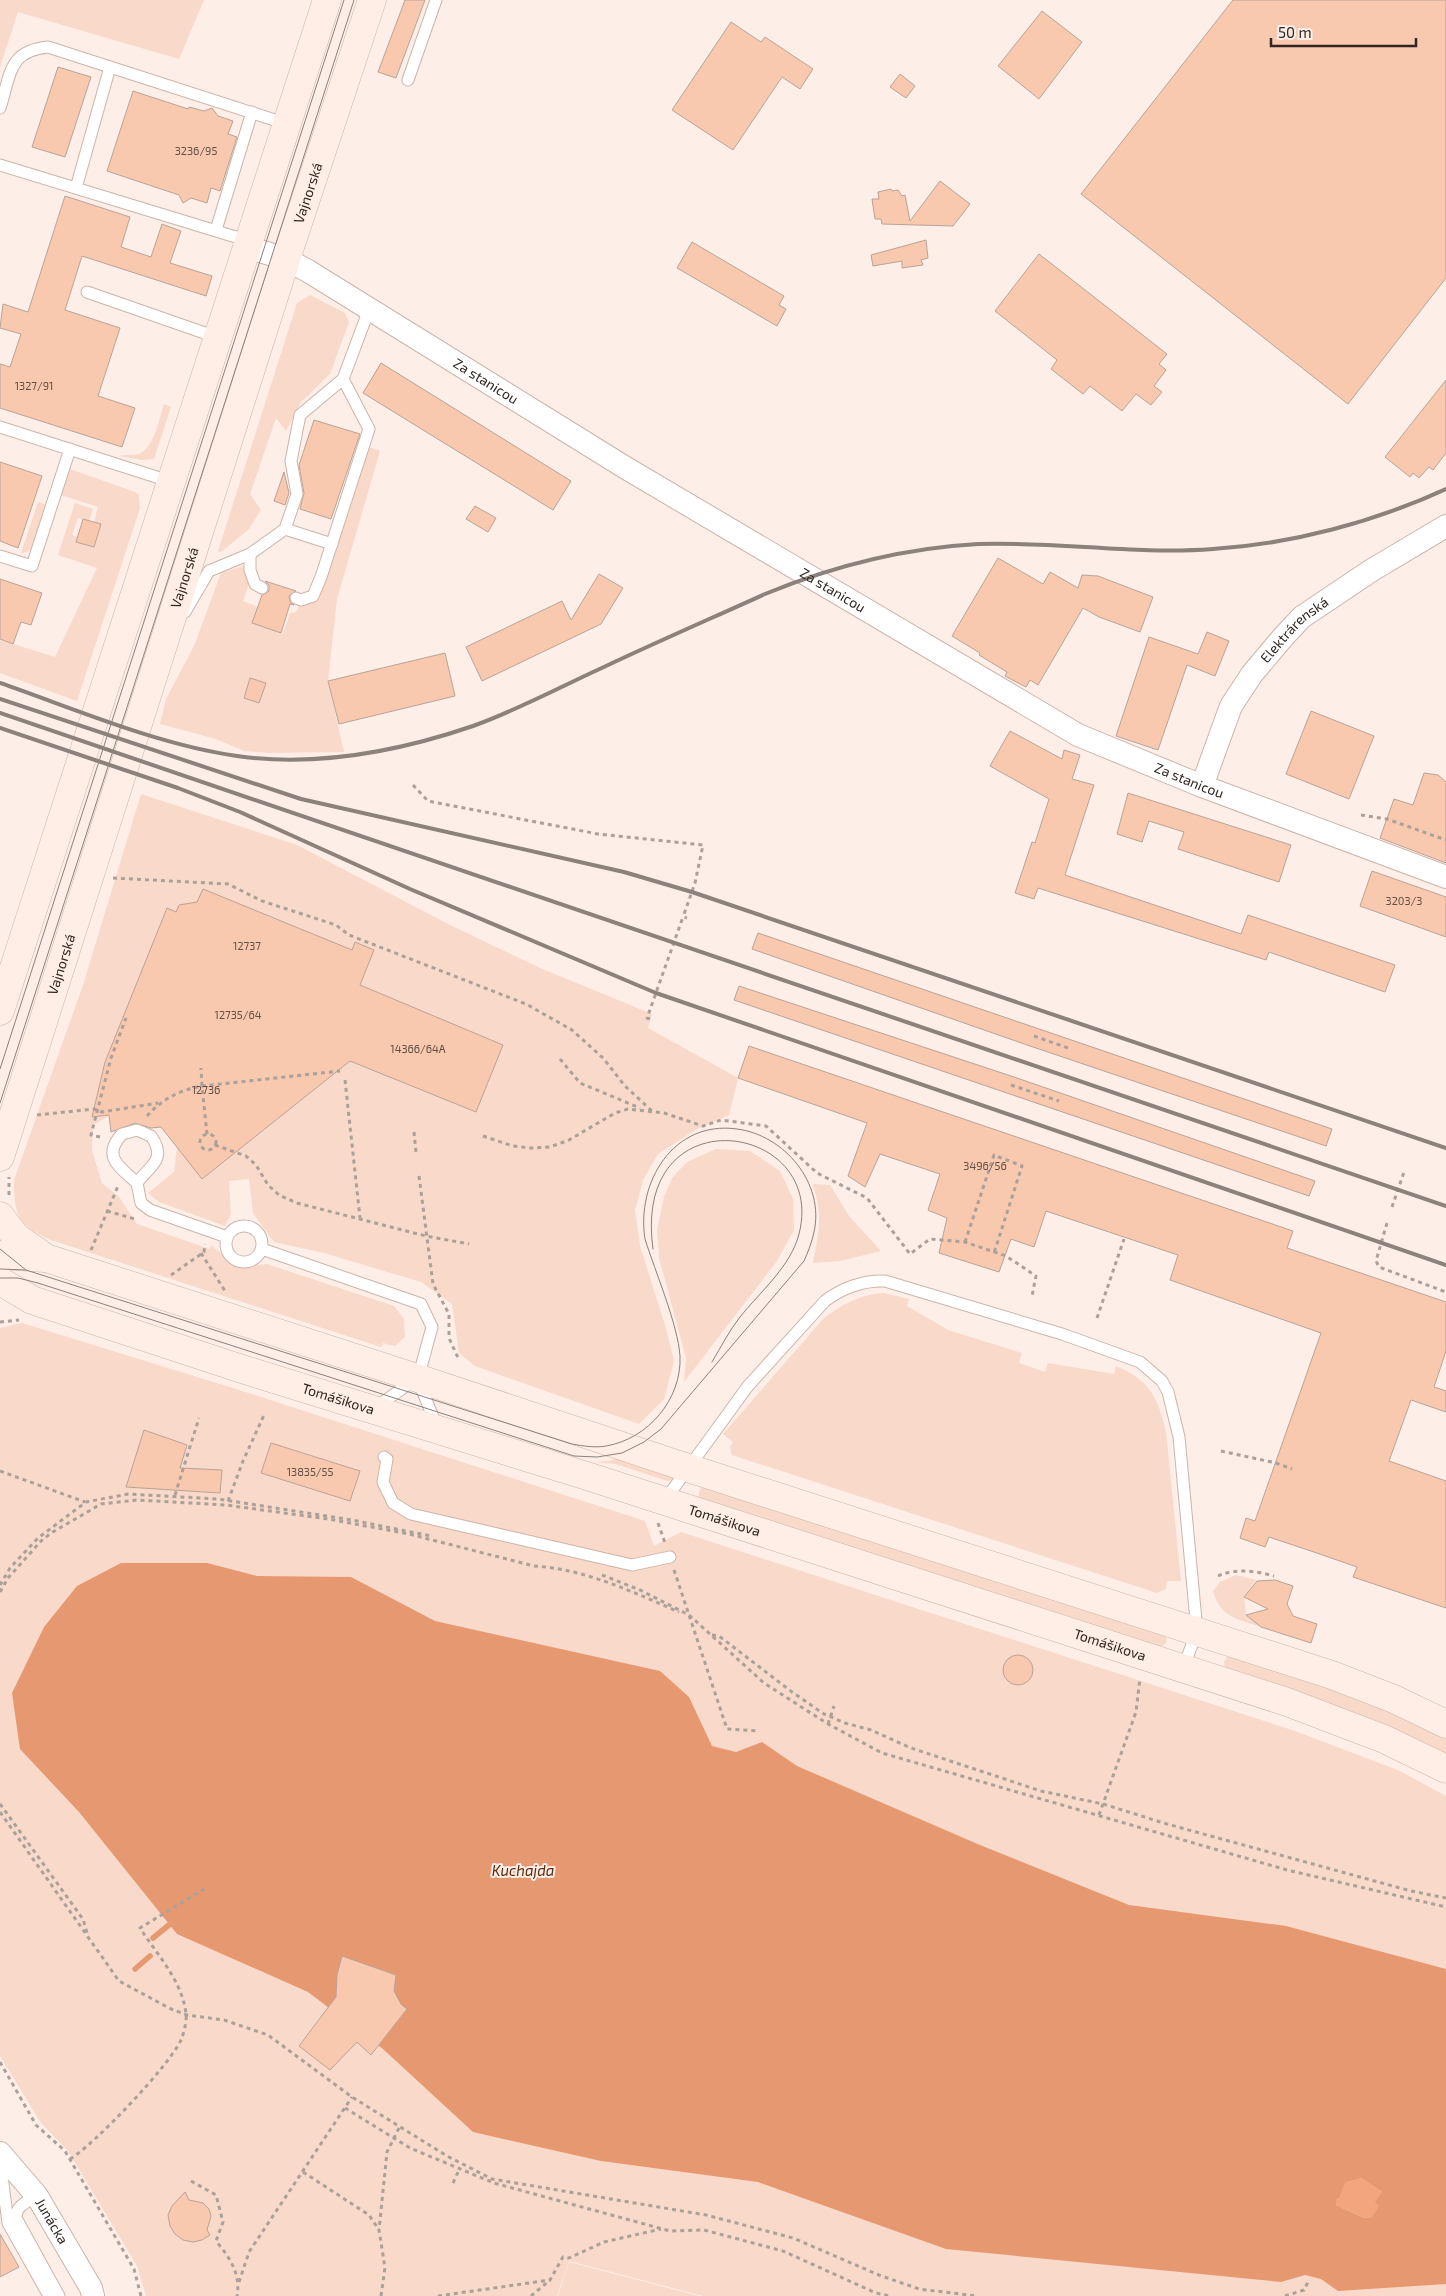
<svg xmlns="http://www.w3.org/2000/svg" width="1446" height="2296" font-family="'Exo 2',sans-serif">
<rect width="100%" height="100%" fill="#fdeee7"/>
<!-- green -->
<g fill="#f9d9c9">
<path d="M0 0H204L179 59 18 12 0 67Z"/>
<path d="M310 295 345 313 349 322 330 374 301 402 286 431 276 418 250 494 261 510 249 529 221 552 218 551 297 303Z"/>
<path d="M164 404 171 407 154 459 142 460 119 456C125 454 132 456 139 454 155 447 159 419 164 404Z"/>
<path d="M376 427 369 447 380 451 337 599 328 681 344 752 270 753 244 751 216 739 160 724 166 699 194 646 221 573 243 566 249 584 243 601 258 607 252 623 283 634 290 613 296 612 299 606 314 602 321 592 374 428Z"/>
<path d="M70 469 135 492 139 495 140 508 77 701 0 673V640L55 657 97 568 58 555 75 503 93 509 89 521 78 518 72 535 77 537 76 542 94 547 101 525 94 522 98 507 61 495Z"/>
<path d="M38 502 47 505 33 547 29 551 21 553Z"/>
<path d="M141 794 297 845 448 924 540 968 652 1014 648 1028 738 1078 729 1115 697 1129 658 1154 643 1180 635 1210 640 1246 665 1325 674 1361 664 1399 639 1424 475 1366 459 1353 452 1304 421 1282 324 1253 274 1242 253 1213 249 1179 229 1181 231 1214 225 1226 159 1202 148 1193 174 1172 177 1147 166 1120 113 1114 93 1125 92 1151 102 1183 119 1197 137 1224 210 1249 211 1245 237 1267 267 1264 394 1306 404 1319 405 1337 395 1346 383 1343 381 1347 51 1240C18 1225 14 1216 14 1180L83 985Z"/>
<path d="M716 1149 750 1151 780 1171 793 1199 794 1230 777 1261 684 1382 686 1358 659 1258 657 1230 664 1197 672 1178 687 1162Z"/>
<path d="M813 1184 830 1185 849 1216 881 1251 840 1261 813 1263C819 1230 823 1217 813 1184Z"/>
<path d="M883 1293 909 1299 907 1306 948 1330 1022 1353 1019 1363 1045 1372 1048 1363 1114 1374 1116 1366C1150 1380 1158 1398 1166 1432L1181 1581H1167L1166 1589 1157 1593 732 1455 730 1447 733 1442 723 1434 824 1318C843 1304 859 1295 883 1293Z"/>
<path d="M22 1323 236 1389 645 1521 654 1546 681 1532 1295 1731 1400 1771 1446 1796V2296H703L569 2261 557 2296H146L137 2266 68 2151 41 2123 0 2056V1328Z"/>
<path d="M625 1456 682 1474 675 1480 667 1481 616 1464 593 1462 609 1461Z"/>
<path d="M704 1485 1165 1634 1167 1641 1164 1645 1157 1648 700 1501C697 1494 699 1490 704 1485Z"/>
<path d="M1236 1575 1256 1580 1244 1596 1246 1615H1245L1261 1627C1237 1619 1221 1618 1213 1591L1220 1582Z"/>
<path d="M1228 1656 1322 1682 1446 1735V1757L1225 1668 1224 1662Z"/>
<path d="M569 2262 699 2296H558Z"/>
</g>
<!-- forest -->
<path fill="#f3a57d" d="M1361 2178 1382 2192 1378 2204 1380 2206 1372 2217 1364 2218 1336 2205V2200L1340 2197 1345 2183Z"/>
<!-- water -->
<path fill="#e69971" fill-rule="evenodd" d="M121 1563H207L257 1576 351 1577 435 1621 660 1671 689 1697 712 1746 736 1752 762 1742 797 1766 980 1845 1129 1905 1286 1926 1446 1969V2284L1338 2291 1321 2279 1305 2275 1281 2282 946 2249 758 2182 601 2161 473 2132 383 2049 308 1992 177 1934 79 1812 20 1749 12 1693 44 1627 77 1586ZM1361 2178 1382 2192 1375 2202 1379 2206 1372 2217 1364 2218 1336 2205V2200L1340 2197 1345 2183Z"/>
<g fill="none" stroke-linecap="round" stroke-linejoin="round">
<!-- stream -->
<g stroke="#e69971" stroke-width="5.5">
<path d="M153 1938 169 1925"/>
<path d="M135 1969 150 1956"/>
</g>
</g>
<!-- building -->
<g fill="#f8c8af" stroke="#baa397">
<path d="M405 0H425L396 78 378 72Z"/>
<path d="M1233 0H1446V278L1348 404 1081 194Z"/>
<path d="M1042 11 1082 42 1039 99 998 66Z"/>
<path d="M731 22 761 42 765 37 813 69 800 89 782 77 733 150 672 110Z"/>
<path d="M58 67 91 77 65 157 32 147Z"/>
<path d="M900 74 915 86 906 98 890 87Z"/>
<path d="M133 91 188 109 189 107 204 111 212 108 218 116 233 121 228 134 237 137 220 191 211 188 207 203 191 198 183 203 179 195 107 171Z"/>
<path d="M940 181 970 204 953 226 882 224 881 219H875L872 199H879L878 192 891 189 892 191 898 190 902 196 905 195 910 221Z"/>
<path d="M65 196 130 217 121 247 151 257 162 224 181 231 170 263 212 276 206 296 82 256 65 310 120 328 98 396 135 408 122 447 0 408V364L10 367 21 334 0 328 3 304 28 312Z"/>
<path d="M926 240 928 258 921 260 923 265 902 268V261L873 266 871 255Z"/>
<path d="M692 242 784 296 779 305 786 309 777 326 677 268Z"/>
<path d="M1039 254 1167 354 1159 364 1166 370 1154 386 1162 392 1151 405 1136 394 1122 411 1090 386 1083 394 1051 369 1057 360 995 311Z"/>
<path d="M381 363 571 481 553 510 363 393Z"/>
<path d="M1446 380V453L1433 470 1429 467 1419 478 1413 473 1410 477 1385 457Z"/>
<path d="M314 420 360 434 331 519 300 509 304 493 299 465Z"/>
<path d="M0 462 42 476 18 548 0 541Z"/>
<path d="M284 472 289 493 285 505 274 501Z"/>
<path d="M475 506 496 518 488 532 466 519Z"/>
<path d="M83 519 101 524 94 547 76 542Z"/>
<path d="M998 558 1043 584 1050 572 1078 588 1082 575 1098 576 1153 597 1140 632 1099 617 1083 608 1038 685 1030 680 1026 687 1005 676 1007 672 979 655 980 653 952 636Z"/>
<path d="M599 574 623 588 601 624 482 681 466 647 562 601 571 620Z"/>
<path d="M0 579 42 593 31 625 21 622 13 644 0 639Z"/>
<path d="M265 581 296 591 289 596 290 602 294 605 290 604 281 633 252 623 262 595 269 591V585Z"/>
<path d="M1207 632 1229 641 1215 676 1187 665 1158 750 1116 736 1149 637 1198 654Z"/>
<path d="M445 653 455 696 339 724 328 681Z"/>
<path d="M250 678 266 683 259 703 244 698Z"/>
<path d="M1311 711 1374 736 1349 799 1286 774Z"/>
<path d="M1010 731 1062 759 1064 750 1080 755 1072 779 1094 785 1065 875 1241 934 1248 915 1395 965 1385 992 1269 952 1266 960 1038 888 1034 899 1015 893 1032 842 1035 843 1049 799 990 766Z"/>
<path d="M1424 773 1438 775 1446 782V863L1380 838 1394 799 1413 805Z"/>
<path d="M1128 793 1291 845 1279 882 1178 849 1184 832 1149 821 1142 842 1117 834Z"/>
<path d="M1372 871 1446 897V937L1360 906Z"/>
<path d="M203 889 352 950 355 942 374 950 360 985 503 1045 476 1112 350 1061 202 1179 161 1127 151 1128 135 1123 111 1132 109 1115 92 1117 105 1062 167 908 176 912 179 905 197 902Z"/>
<path d="M758 933 1332 1129 1326 1146 1030 1046 752 949Z"/>
<path d="M739 986 1014 1077 1315 1181 1309 1196 734 1000Z"/>
<path d="M749 1046 1293 1231 1287 1248 1446 1302V1351L1434 1387 1446 1391V1412L1411 1400 1389 1461 1446 1481V1608L1353 1577 1357 1567 1308 1550 1269 1537 1265 1547 1240 1538 1246 1518 1255 1521 1321 1333 1170 1280 1178 1255 1046 1211 1034 1247 1011 1239 999 1272 939 1253 947 1218 928 1210 940 1174 880 1154 865 1187 848 1176 867 1123 738 1078Z"/>
<path d="M144 1430 187 1445 180 1468 222 1470 220 1493 126 1487Z"/>
<path d="M271 1443 360 1471 350 1501 261 1473Z"/>
<path d="M1275 1580 1293 1586 1287 1604 1293 1616 1317 1624 1311 1643 1261 1627 1246 1615 1268 1609 1244 1597 1257 1581Z"/>
<circle cx="1018" cy="1670" r="15"/>
<path d="M342 1956 396 1975 394 1991 401 2004 407 2009 371 2055 357 2042 330 2070 299 2046 336 1997 337 1975Z"/>
<path d="M185 2192 189 2200 203 2203 209 2209 211 2216 207 2230 210 2235 202 2240 193 2242 183 2240 175 2234 170 2226 168 2215 172 2206Z"/>
<path d="M0 2234 19 2267 0 2277Z"/>
</g>
<g fill="none" stroke-linecap="round" stroke-linejoin="round">
<defs>
<g id="service">
<path d="M408 80 436 0"/>
<path d="M0 108C11 74 8 51 48 47L287 124"/>
<path d="M0 165 249 241"/>
<path d="M76 188 110 67"/>
<path d="M216 230 252 112"/>
<path d="M87 292 219 338"/>
<path d="M0 427 172 482"/>
<path d="M285 529 332 544"/>
<path d="M250 554V570L255 584 262 588"/>
<path d="M0 556 32 566 70 449"/>
<path d="M296 598 301 600 313 596 321 577 369 429 343 379"/>
<path d="M185 612 209 571 250 554 285 529 297 494 291 461 300 415 343 379 370 307"/>
<path d="M137 1130 151 1136C168 1160 149 1166 137 1183 120 1167 101 1157 122 1134Z"/>
<path d="M137 1183 141 1203 150 1210 227 1237"/>
<circle cx="244" cy="1244" r="18"/>
<path d="M262 1249 421 1304 432 1327 420 1371 417 1378 375 1408"/>
<path d="M419 1382 437 1427"/>
<path d="M384 1457 387 1459 383 1482 393 1503 411 1514 632 1565 670 1557"/>
<path d="M665 1500 748 1386 825 1301C842 1288 864 1280 885 1281L1062 1334 1140 1362 1162 1381 1168 1392 1179 1437 1197 1631 1183 1669"/>
<path d="M0 2160 8 2223 49 2296"/>
<path d="M37 2196C27 2202 16 2205 16 2218L59 2296"/>
</g>
<g id="minor">
<path id="s1" d="M247 247 286 259 308 271 626 468 1078 735 1202 786 1446 877"/>
<path id="s2" d="M1202 786 1231 706 1252 674 1284 636 1302 617 1372 570 1446 526"/>
<path id="s3" d="M0 2153 37 2196 91 2288 93 2296"/>
</g>
<g id="secondary">
<path d="M0 1011 327 0"/>
<path id="s4" d="M0 1157 286 259 372 0"/>
<path d="M0 1216 16 1237 46 1258 417 1378 688 1468 1332 1675 1394 1699 1446 1724"/>
<path d="M0 1255 45 1258"/>
<path id="s5" d="M0 1281 32 1300 242 1369 587 1476 1287 1702 1384 1739 1446 1769"/>
</g>
</defs>
<!-- service casing -->
<use href="#service" stroke="#ccb4a8" stroke-width="13"/>
<!-- minor casing -->
<use href="#minor" stroke="#ccb4a8" stroke-width="24"/>
<!-- secondary casing -->
<use href="#secondary" stroke="#ccb4a8" stroke-width="29"/>
<!-- path -->
<g stroke="#aca09a" stroke-width="3" stroke-dasharray="4 4" stroke-linecap="butt">
<path d="M413 785 428 801 598 834 703 845 695 883 683 917"/>
<path d="M1361 815 1387 819 1446 840"/>
<path d="M113 878 228 884 262 901 336 925 349 935 526 1004 572 1030 603 1058 625 1086 652 1111"/>
<path d="M650 1019 647 1018 683 917 687 918"/>
<path d="M1034 1036 1071 1049"/>
<path d="M560 1059 580 1083 640 1108"/>
<path d="M345 1080 360 1218"/>
<path d="M1011 1085 1059 1101"/>
<path d="M37 1115 94 1109 102 1112 158 1103"/>
<path d="M147 1116C162 1099 180 1090 202 1086L201 1068"/>
<path d="M414 1132 416 1152"/>
<circle cx="208" cy="1142" r="8"/>
<path d="M207 1134 202 1086 340 1071"/>
<path d="M483 1136 513 1146 531 1148 550 1147 569 1140 615 1113 628 1109 664 1113 703 1126 721 1120 766 1126 817 1173 867 1198 910 1254 930 1239 965 1242 1006 1256 1036 1276 1032 1296"/>
<path d="M100 1137 91 1135 111 1058 126 1018"/>
<path d="M215 1145 246 1156 256 1165 268 1185 279 1195 297 1203 426 1236 469 1244"/>
<path d="M419 1176 433 1284 449 1314V1338L459 1360"/>
<path d="M9 1195V1177"/>
<path d="M1392 1207 1404 1172"/>
<path d="M107 1211 135 1219"/>
<path d="M1387 1223 1376 1261 1379 1267 1446 1292"/>
<path d="M965 1242 994 1155 1022 1166 994 1253"/>
<path d="M91 1250 118 1186"/>
<path d="M201 1253 225 1291"/>
<path d="M171 1275 204 1252 205 1244"/>
<path d="M1097 1318 1124 1239"/>
<path d="M0 1322 19 1320"/>
<path d="M1221 1451 1276 1463 1292 1469"/>
<path d="M0 1471 85 1502"/>
<path d="M175 1495 199 1418"/>
<path d="M228 1501 243 1461 264 1415"/>
<path d="M658 1523 665 1543"/>
<path d="M674 1570 727 1729 758 1731"/>
<path d="M602 1575 640 1590 689 1615 764 1683 828 1724 882 1753 1287 1870 1446 1907"/>
<path d="M1218 1576C1235 1568 1256 1571 1274 1576"/>
<path d="M0 1585 10 1568 38 1538 86 1502 128 1494 218 1499 352 1520 431 1536"/>
<path d="M0 1592 8 1578 41 1541 51 1533 101 1504 137 1500 226 1505 328 1519 409 1534 534 1566C585 1569 633 1592 679 1612"/>
<path d="M712 1635 719 1636 792 1692 824 1714 845 1723 871 1730 911 1748 1041 1791 1103 1804 1167 1824 1411 1891 1446 1898"/>
<path d="M828 1724 834 1706"/>
<path d="M0 1804 83 1919 87 1933"/>
<path d="M0 1812 119 1981 171 2009 187 2015 224 2020 268 2035 352 2097 447 2156 492 2179 706 2215 793 2238 879 2275 919 2289 977 2296"/>
<path d="M1099 1815 1136 1712 1140 1678"/>
<path d="M0 2062 36 2125 65 2151 134 2269 141 2296"/>
<path d="M345 2108 410 2148 494 2183 670 2231 704 2230 783 2251 876 2293 890 2296"/>
<path d="M70 2159C95 2144 169 2066 181 2040 184 2033 187 2020 186 2014 183 1982 156 1953 140 1928L204 1889"/>
<path d="M303 2172 369 2215 379 2230"/>
<path d="M191 2181 216 2195 223 2222 216 2241C230 2258 241 2274 237 2296"/>
<path d="M453 2183 459 2170"/>
<path d="M239 2282 249 2252 352 2097"/>
<path d="M381 2296 385 2268 379 2230 387 2152 400 2126"/>
<path d="M438 2296 550 2280 563 2257 569 2258 604 2242 661 2229"/>
<path d="M531 2296 550 2280"/>
<path d="M1285 2296 1304 2290 1309 2280"/>
</g>
<!-- service -->
<use href="#service" stroke="#fff" stroke-width="11"/>
<!-- minor -->
<use href="#minor" stroke="#fff" stroke-width="22"/>
<!-- secondary -->
<use href="#secondary" stroke="#feeee6" stroke-width="28"/>
<!-- tram -->
<g stroke="#8c817b" stroke-width="1">
<path d="M0 1069 344 0"/>
<path d="M0 1103 354 0"/>
<path d="M0 1249 26 1270"/>
<path d="M653 1249C631 1092 828 1122 799 1234 791 1266 760 1292 740 1317 729 1331 721 1347 712 1362"/>
<path d="M0 1269 26 1270 572 1444C583 1446 595 1448 606 1446 648 1439 682 1399 680 1356 678 1325 655 1271 645 1239 636 1183 673 1120 737 1129 784 1135 825 1183 814 1232 812 1242 808 1252 804 1261L661 1429 644 1442 622 1453 597 1457 574 1456 38 1283 18 1278H0"/>
</g>
<!-- rail -->
<g stroke="#8c817b" stroke-width="4">
<path d="M0 683C75 709 158 745 237 756 316 767 397 752 473 726 518 710 562 686 606 666 659 641 712 618 765 594 833 566 905 548 978 544 1056 541 1134 555 1213 549 1292 544 1374 522 1446 489"/>
<path d="M0 699 301 799 624 872 692 892 1446 1148"/>
<path d="M0 713 1446 1206"/>
<path d="M0 728 178 788 240 812 410 889 656 993 1446 1265"/>
</g>
</g>
<g text-anchor="middle" stroke-width="4" stroke-linejoin="round" paint-order="stroke">
<!-- number labels -->
<g font-size="11" fill="#624f45">
<text x="196" y="155">3236/95</text>
<text x="34" y="390">1327/91</text>
<text x="1404" y="905">3203/3</text>
<text x="247" y="950">12737</text>
<text x="238" y="1019">12735/64</text>
<text x="418" y="1053">14366/64A</text>
<text x="206" y="1094">12736</text>
<text x="985" y="1170">3496/56</text>
<text x="310" y="1476">13835/55</text>
</g>
<!-- street labels -->
<g font-size="14" fill="#302722" stroke="#fdeee7">
<text dy="5" stroke="none"><textPath href="#s4" startOffset="1012">Vajnorská</textPath></text>
<text dy="5" stroke="none"><textPath href="#s1" startOffset="275">Za stanicou</textPath></text>
<text dy="5" stroke="none"><textPath href="#s4" startOffset="608">Vajnorská</textPath></text>
<text dy="5" stroke="none"><textPath href="#s1" startOffset="680">Za stanicou</textPath></text>
<text dy="5" stroke="none"><textPath href="#s2" startOffset="185">Elektrárenská</textPath></text>
<text dy="5" stroke="none"><textPath href="#s1" startOffset="1085">Za stanicou</textPath></text>
<text dy="5" stroke="none"><textPath href="#s4" startOffset="202">Vajnorská</textPath></text>
<text dy="5" stroke="none"><textPath href="#s5" startOffset="359">Tomášikova</textPath></text>
<text dy="5" stroke="none"><textPath href="#s5" startOffset="764">Tomášikova</textPath></text>
<text dy="5" stroke="none"><textPath href="#s5" startOffset="1169">Tomášikova</textPath></text>
<text dy="5" stroke="none"><textPath href="#s3" startOffset="86">Junácka</textPath></text>
</g>
<!-- water labels -->
<g font-size="15" font-style="italic" fill="#5d2c0e" stroke="#fdeee7">
<text x="523" y="1876">Kuchajda</text>
</g>
</g>
<!-- scale -->
<path d="M1271 38v8h145v-8" fill="none" stroke="#302722" stroke-width="2.5"/>
<text x="1278" y="38" font-size="15" fill="#302722" stroke="#fdeee7" stroke-width="4" paint-order="stroke">50 m</text>
</svg>
